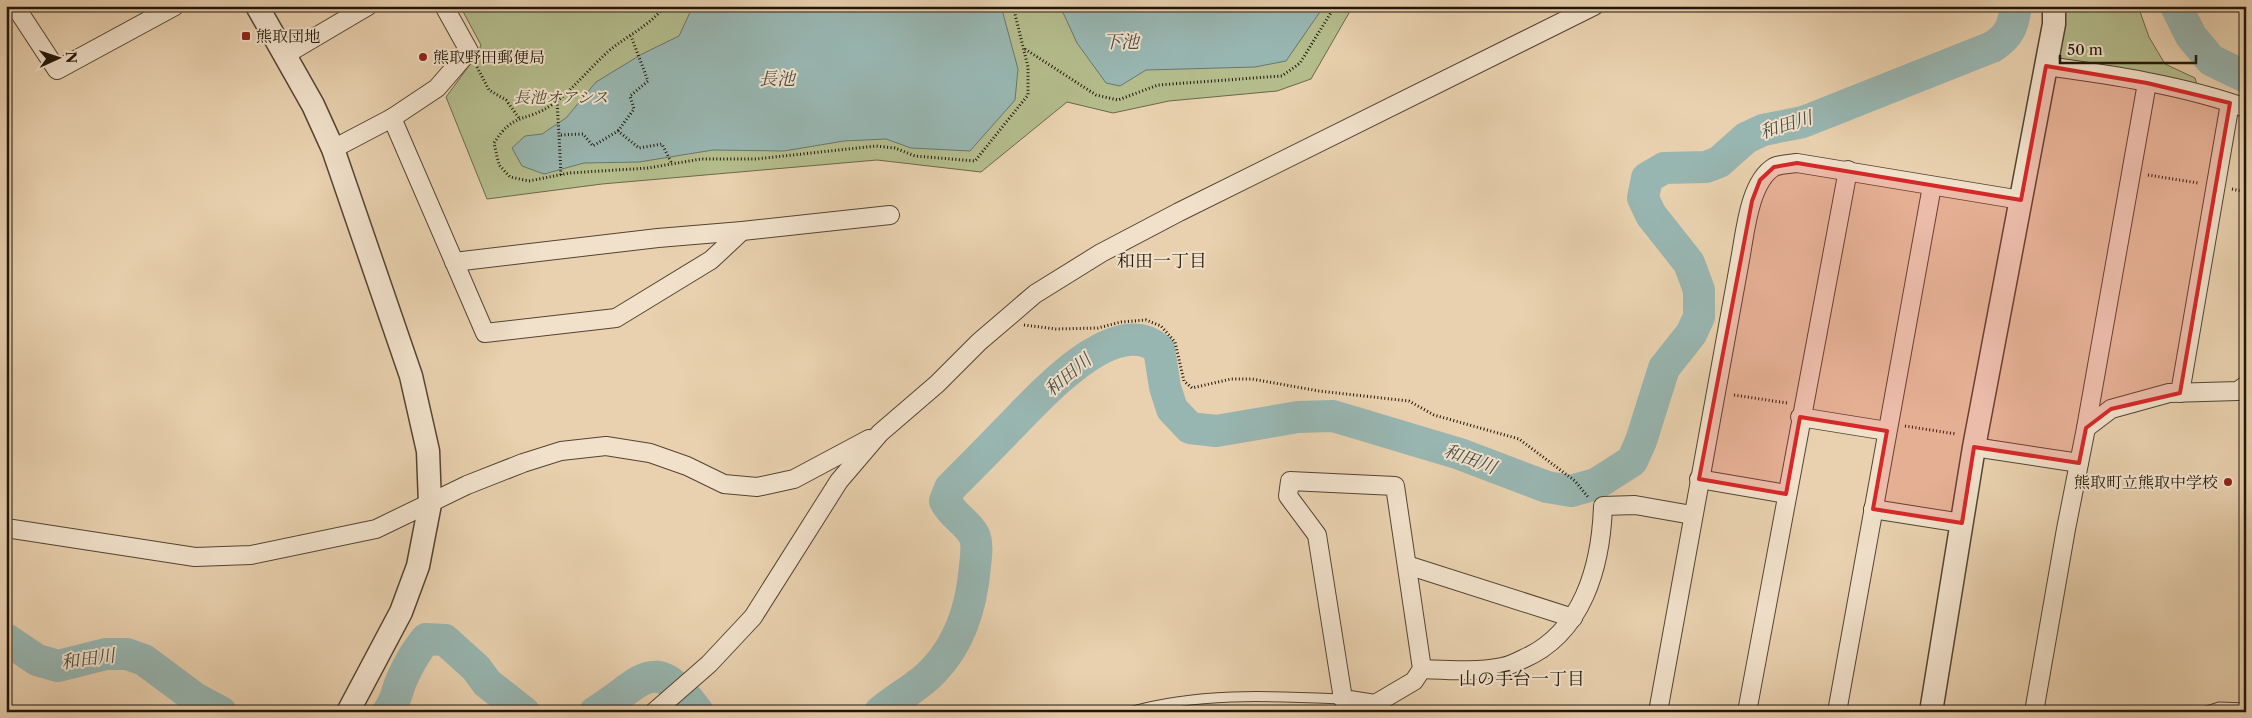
<svg xmlns="http://www.w3.org/2000/svg" width="2252" height="718" font-family="'Libre Caslon Text','Noto Serif JP',serif">
<rect width="100%" height="100%" fill="#e9d1af"/>
<filter id="stains"><feTurbulence type="fractalNoise" baseFrequency=".004" numOctaves="4"/><feColorMatrix values="0 0 0 0 .2 0 0 0 0 .09 0 0 0 0 .02 0 0 0 .5 -.17"/></filter>
<radialGradient id="worn" r=".72"><stop offset=".6" stop-color="#630" stop-opacity="0"/><stop offset="1" stop-color="#630" stop-opacity=".3"/></radialGradient>
<!-- green -->
<g fill="#b4bc8c" stroke="#6a684a">
<path d="M460 6H1353L1311 79 1277 91 1169 101 1113 113 1067 102 981 172 877 160 602 184 487 199 446 97 477 55 481 45Z"/>
<path d="M2054 6H2138L2149 37 2165 64 2195 78 2200 95 2046 66Z"/>
</g>
<!-- water -->
<g fill="#98b6b1" stroke="#68766e">
<path d="M693 6H1001L1018 69 1015 100 970 151 911 148 886 139 844 141 784 151 713 150 639 162 584 163 544 174 522 166 512 148 525 136 542 134 566 118 596 82 642 54 679 36Z"/>
<path d="M1060 6H1324L1286 61 1255 67 1146 70 1120 86 1106 83 1077 43Z"/>
</g>
<g fill="none" stroke-linecap="round" stroke-linejoin="round">
<!-- river -->
<g stroke="#98b6b1" stroke-width="32">
<path d="M2176 6 2191 36 2211 60 2246 77"/>
<path d="M6 639 37 660 58 666 106 654H127L144 660 195 698 221 712"/>
<path d="M389 710C396 701 397 691 401 681 408 665 415 652 426 639L445 640 476 668 487 683 524 712"/>
<path d="M595 712C645 681 653 651 698 712"/>
<path d="M880 712C897 697 919 687 934 670 961 642 972 602 975 566 976 557 978 543 974 535 967 522 952 515 945 501L950 488C970 468 990 448 1009 428 1038 399 1114 311 1159 349L1165 387 1172 409 1190 428 1216 431 1298 417 1333 416 1460 454 1547 487 1571 491 1596 484 1632 461 1641 441 1664 368 1691 334 1699 317V290L1689 263 1651 215 1643 198 1647 178 1664 168 1706 167 1719 162 1746 138 1763 130 1803 122 1992 47C2010 36 2013 26 2016 6"/>
</g>
<defs>
<g id="service">
<path d="M1130 712C1198 692 1272 696 1343 699"/>
<path d="M2204 712 2219 707 2246 708"/>
</g>
<g id="minor">
<path d="M15 6 57 70 175 6"/>
<path d="M285 55 368 6"/>
<path d="M2046 66C2112 75 2182 85 2246 108"/>
<path d="M392 118 485 333 616 318 711 260 742 231"/>
<path d="M333 149 392 118 437 88 469 51 444 6"/>
<path d="M454 262 658 238 742 231 890 215"/>
<path d="M2180 393 2230 103"/>
<path d="M1800 417 1887 431"/>
<path d="M2086 428 2147 83"/>
<path d="M1974 447 2079 463"/>
<path d="M1699 479 1786 494"/>
<path d="M1290 481 1395 486 1422 669 1414 681 1375 704 1343 699 1317 535 1288 496Z"/>
<path d="M1873 509 1962 523"/>
<path d="M6 528 195 557 251 555 376 529 467 485 523 463 561 451 606 446 650 453 687 466 724 484 757 487 794 479 869 439"/>
<path d="M1407 565 1573 618"/>
<path d="M1422 669C1449 670 1476 672 1502 667 1509 666 1517 662 1523 659 1583 633 1601 566 1603 506L1635 505 1692 515"/>
<path d="M654 712 709 664 753 617 839 481 880 433 937 384 979 342 1035 294 1101 253 1179 212 1594 6"/>
<path d="M1658 712 1740 260C1745 234 1749 182 1774 167 1780 164 1790 164 1797 163L2021 200"/>
<path d="M1747 712 1848 170"/>
<path d="M1837 712 1932 186"/>
<path d="M2034 712 2066 529 2086 428 2111 409 2169 393 2238 391 2246 385"/>
</g>
<g id="tertiary">
<path d="M257 6 313 105 333 149 411 376 428 451 430 504 418 566 401 612 348 712"/>
<path d="M1931 712 1974 447 2054 24V6"/>
</g>
</defs>
<!-- service casing -->
<use href="#service" stroke="#534432" stroke-width="11"/>
<!-- minor casing -->
<use href="#minor" stroke="#534432" stroke-width="20"/>
<!-- tertiary casing -->
<use href="#tertiary" stroke="#534432" stroke-width="25"/>
<!-- path -->
<g stroke="#211509" stroke-width="3" stroke-dasharray="1 2.5" stroke-linecap="butt">
<path d="M665 6C650 25 629 35 611 49 591 66 574 89 553 104 526 123 514 111 494 143L499 165 510 177 529 181 569 173 648 168 701 159H756L876 146 895 148 915 156 975 161 1028 95V67L1013 6"/>
<path d="M1025 49 1096 95 1118 100 1158 85 1282 76 1300 63 1335 6"/>
<path d="M477 67 489 90 506 100 519 118"/>
<path d="M557 101 559 135"/>
<path d="M618 131 634 109 630 96 648 81 631 36"/>
<path d="M561 175 559 135 583 134 593 146 618 131 639 148 662 144 672 164"/>
<path d="M2148 175 2198 183"/>
<path d="M2232 189 2246 192"/>
<path d="M1024 325 1056 329 1098 328 1121 322 1146 320 1161 326 1175 342 1184 381 1192 388 1231 379H1252L1319 391 1409 401 1434 415 1519 439 1575 481 1588 497"/>
<path d="M1734 395 1787 403"/>
<path d="M1905 426 1956 434"/>
</g>
<!-- service -->
<use href="#service" stroke="#f1e1cb" stroke-width="9"/>
<!-- minor -->
<use href="#minor" stroke="#f1e1cb" stroke-width="18"/>
<!-- tertiary -->
<use href="#tertiary" stroke="#f1e1cb" stroke-width="22"/>
</g>
<!-- marked area -->
<path fill="#d62828" fill-opacity="0.2" stroke="#d62828" stroke-width="4" stroke-linejoin="round" d="M2046 66 2147 83 2230 103 2180 393 2111 409 2086 428 2079 463 1974 447 1962 523 1873 509 1887 431 1800 417 1786 494 1699 479 1752 201 1760 180 1774 167 1797 163 2021 200Z"/>
<!-- markers -->
<g fill="#8f2418" stroke="#f1e1cb" stroke-width="2">
<rect x="241" y="31" width="10" height="10" rx="2.5"/>
<circle cx="423" cy="57" r="5"/>
<circle cx="2228" cy="482" r="5"/>
</g>
<g text-anchor="middle" stroke-width="4" stroke-linejoin="round" paint-order="stroke">
<!-- poi labels -->
<g font-size="16" fill="#211509" stroke="#f1e1cb" text-anchor="start">
<text x="256" y="42">熊取団地</text>
<text x="433" y="63">熊取野田郵便局</text>
<text x="2218" y="488" text-anchor="end">熊取町立熊取中学校</text>
</g>
<!-- park labels -->
<g font-size="16" font-style="italic" fill="#4d4730" stroke="#f1e1cb">
<text x="561" y="103">長池オアシス</text>
</g>
<!-- water labels -->
<g font-size="18" font-style="italic" fill="#4b4d44" stroke="#f1e1cb">
<text x="1121" y="48">下池</text>
<text x="777" y="85">長池</text>
<text transform="translate(1786 125) rotate(-17)" y="6">和田川</text>
<text transform="translate(1068 375) rotate(-40)" y="6">和田川</text>
<text transform="translate(1470 459) rotate(20)" y="6">和田川</text>
<text transform="translate(88 659) rotate(-8)" y="6">和田川</text>
</g>
<!-- neighbourhood labels -->
<g font-size="18" fill="#211509" stroke="#f1e1cb">
<text x="1162" y="267">和田一丁目</text>
<text x="1522" y="685">山の手台一丁目</text>
</g>
</g>
<!-- margin -->
<rect width="2252" height="718" fill="none" stroke="#e9d1af" stroke-width="25"/>
<rect x="8" y="8" width="2237" height="703" fill="none" stroke="#211509" stroke-width="2.5"/>
<rect x="12" y="12" width="2227" height="693" fill="none" stroke="#211509"/>
<!-- north arrow -->
<g transform="translate(58 58) rotate(87)" stroke="#f1e1cb" stroke-width="4" paint-order="stroke">
<path d="M0-4L9 19L0 12L-9 19Z" fill="#211509"/>
<text y="-8" font-size="14" font-weight="bold" text-anchor="middle" fill="#211509">N</text>
</g>
<!-- scale -->
<path d="M2060 55v8h136v-8" fill="none" stroke="#211509" stroke-width="2.5"/>
<text x="2067" y="55" font-size="15" fill="#211509" stroke="#f1e1cb" stroke-width="4" paint-order="stroke">50 m</text>
<rect width="100%" height="100%" filter="url(#stains)"/>
<rect width="100%" height="100%" fill="url(#worn)"/>
</svg>
